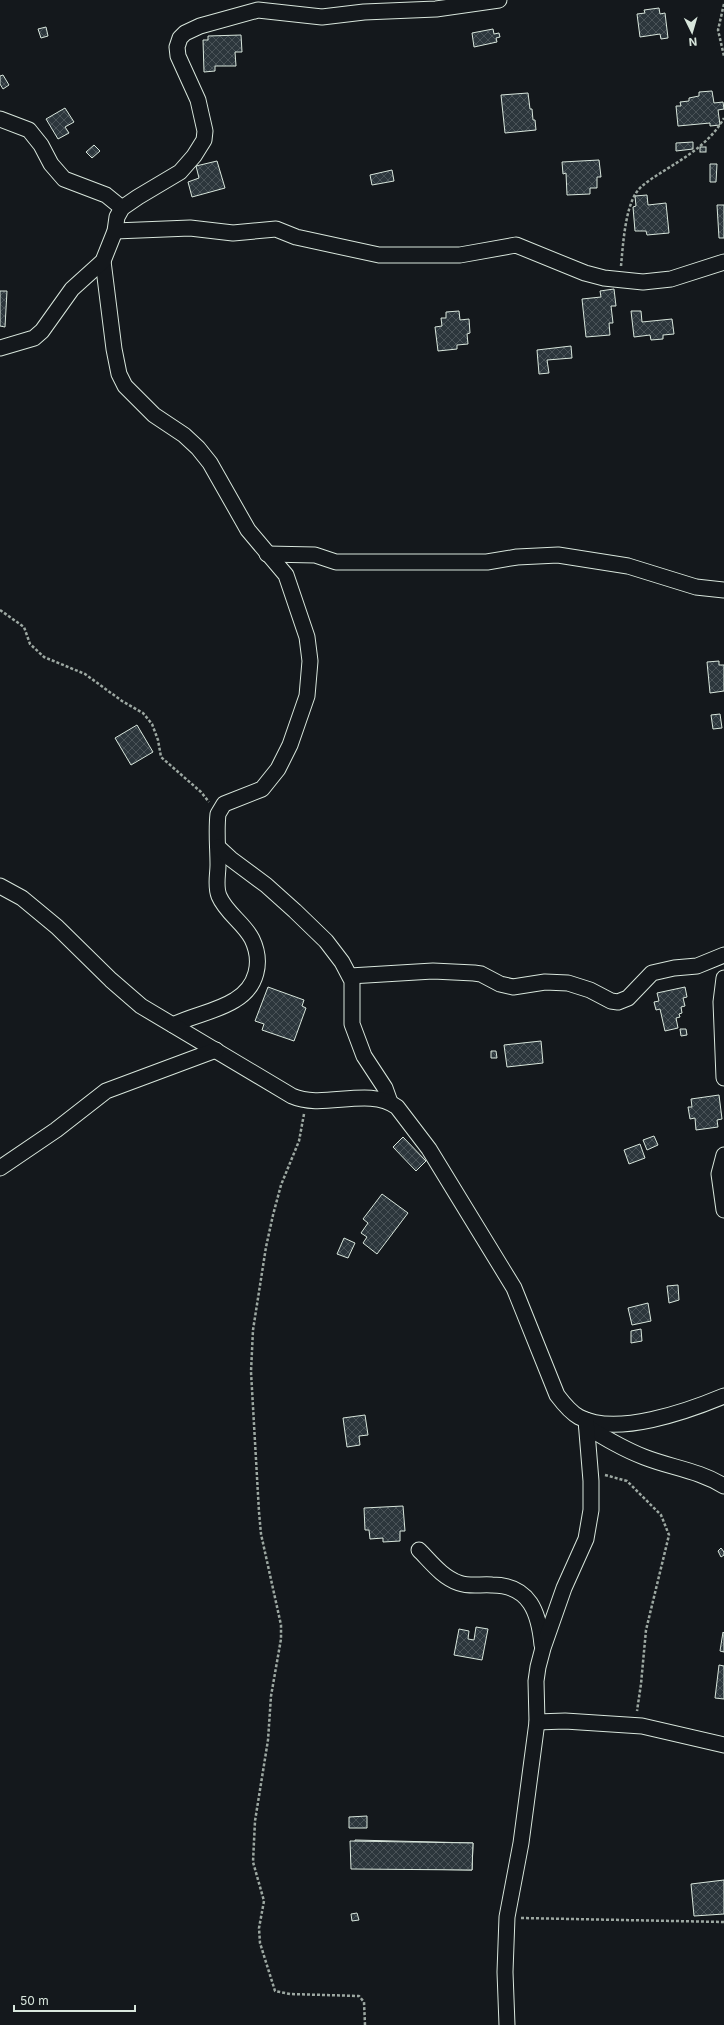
<svg xmlns="http://www.w3.org/2000/svg" width="724" height="2025" font-family="Inter,sans-serif">
<defs>
<pattern id="building-cross-hatch" width="8" height="8" patternUnits="userSpaceOnUse"><rect width="8" height="8" fill="#2c363c"/><path d="M0 0l8 8M0 8l8-8" fill="none" stroke="#4a5358"/></pattern>
</defs>
<rect width="100%" height="100%" fill="#14181c"/>
<!-- building -->
<g fill="url(#building-cross-hatch)" stroke="#d8e6dc">
<path d="M659 8 660 14 665 13 668 38 661 39 660 34 640 37 637 14 645 13 644 10Z"/>
<path d="M46 27 48 36 41 38 38 29Z"/>
<path d="M493 29 494 34 499 33 500 37 496 38 497 42 474 47 472 33Z"/>
<path d="M241 35 242 52H235L236 66H215V71L204 72 203 40H208V36Z"/>
<path d="M3 75 9 85 3 89 0 84V76Z"/>
<path d="M712 91 714 103 723 102 724 109 718 110 720 125 710 126V123L678 126 676 106H681L680 102 689 101V98L699 96V92Z"/>
<path d="M528 93 530 109H532L533 120H535L536 130 505 133 501 95Z"/>
<path d="M65 108 74 122 65 127 69 133 58 139 46 119Z"/>
<path d="M693 142V149L676 151V143Z"/>
<path d="M94 145 100 151 92 158 86 152Z"/>
<rect x="700" y="147" width="6" height="5"/>
<path d="M599 160 601 177H597V188H590V194L567 195 566 173 563 174 562 162Z"/>
<path d="M217 161 225 188 192 197 188 182 199 178 196 166Z"/>
<path d="M710 164H717L716 182H710Z"/>
<path d="M392 170 394 181 372 185 370 175Z"/>
<path d="M647 195 648 205 666 203 669 233 647 235 646 231H635L633 207 636 206 635 196Z"/>
<path d="M717 205H724V238H719Z"/>
<path d="M614 289 616 306H611L613 323H609L610 335 586 337 582 299 601 297 600 291Z"/>
<path d="M0 291H7L5 327 0 326Z"/>
<path d="M459 311 460 320 469 319 470 333 467 334 468 344 457 345V349L438 351 435 327 442 326 441 318H446V312Z"/>
<path d="M631 311H641L642 322 672 319 674 334 663 335V339L651 340 650 335 634 337Z"/>
<path d="M571 346 572 358 547 360 549 373 539 374 537 350Z"/>
<path d="M719 661V665H724V691L710 693 707 662Z"/>
<path d="M720 714 722 728 713 729 711 715Z"/>
<path d="M137 725 153 752 131 765 115 738Z"/>
<path d="M268 987 304 1000 302 1006 306 1008 294 1041 262 1030 264 1024 255 1021Z"/>
<path d="M685 987 687 997 683 998 685 1006 681 1007 682 1013 679 1014 680 1017 676 1018 678 1028 665 1031 660 1009 656 1010 654 1002 659 1001 657 993Z"/>
<path d="M680 1029H686L687 1035 681 1036Z"/>
<path d="M541 1041 543 1063 507 1067 504 1045Z"/>
<path d="M491 1051H496L497 1058H491Z"/>
<path d="M719 1095 722 1119 717 1120 718 1127 696 1130 695 1118 690 1119 688 1107H692L691 1099Z"/>
<path d="M654 1136 658 1145 647 1150 643 1140Z"/>
<path d="M403 1137 426 1161 416 1171 393 1147Z"/>
<path d="M640 1144 645 1158 629 1164 624 1150Z"/>
<path d="M382 1194 408 1213 377 1254 363 1243 367 1237 361 1233 368 1223 363 1219Z"/>
<path d="M344 1238 355 1243 348 1258 337 1254Z"/>
<path d="M678 1285 679 1300 669 1303 667 1286Z"/>
<path d="M648 1303 651 1321 632 1325 628 1308Z"/>
<path d="M641 1329 642 1341 631 1343V1331Z"/>
<path d="M365 1415 368 1435 359 1436 360 1445 347 1447 343 1418Z"/>
<path d="M403 1506 405 1531H400V1541L383 1542V1538L370 1539 369 1530H365L364 1508Z"/>
<path d="M721 1548 724 1552V1555L721 1557 718 1551Z"/>
<path d="M476 1627 488 1629 482 1660 454 1655 459 1629 469 1631 468 1639 474 1640Z"/>
<path d="M723 1632 724 1633V1652L720 1651Z"/>
<path d="M719 1665 724 1666V1699L715 1698Z"/>
<path d="M367 1816V1828H349V1817Z"/>
<path d="M355 1840 473 1843 472 1870 354 1868Z"/>
<path d="M350 1841 473 1843 472 1870 351 1869Z"/>
<path d="M724 1880V1914L694 1916 691 1884Z"/>
<path d="M357 1913 359 1920 352 1921 351 1914Z"/>
</g>
<g fill="none" stroke-linecap="round" stroke-linejoin="round">
<defs>
<g id="minor">
<path d="M0 119 29 130 41 145 51 164 64 179 106 195 122 208"/>
<path d="M115 231 190 228 233 233 276 229 296 237 379 255H460L516 245 585 273 604 278 643 282 671 279 724 262"/>
<path d="M103 261 114 349 119 374 125 386 154 415 184 435 198 448 210 463 248 530 286 575 307 637 310 661 307 696 290 745 278 769 262 789 224 804 218 814C216 831 218 848 218 865 218 875 215 886 219 896 226 913 244 923 252 939 263 962 257 987 235 1000 216 1012 193 1015 173 1025"/>
<path d="M0 348 34 338 42 331 72 289 103 261 115 231 117 217 122 208 138 197 180 172 194 156 204 140 205 131 198 100 178 56 177 47 180 38 185 33 200 26 258 10 322 17 364 12 436 9 499 0"/>
<path d="M267 554 315 555 336 562H487L517 557 558 555 628 566 696 587 724 590"/>
<path d="M218 847 231 859 266 885 295 911 326 941 342 962 352 981V1024L364 1056 385 1088 390 1102"/>
<path d="M0 886 22 898 57 927 111 980 141 1006 292 1096C323 1110 369 1086 397 1107L429 1149 514 1288 557 1395C563 1403 570 1412 579 1417 616 1437 688 1411 724 1396"/>
<path d="M350 976 433 971 474 973 481 974 500 984 513 987 545 982 568 983 590 990 611 1001 618 1002 628 998 652 973 674 968 697 966 724 955"/>
<path d="M724 978 721 1002 724 1078"/>
<path d="M724 1155 719 1174 724 1210"/>
<path d="M0 1168 56 1130 106 1091 216 1050"/>
<path d="M587 1427C605 1438 623 1449 644 1457 672 1468 698 1470 724 1486"/>
<path d="M419 1550C431 1562 442 1577 459 1583 470 1587 481 1584 492 1585 530 1585 539 1613 542 1645"/>
<path d="M537 1722 565 1721 642 1726 724 1745"/>
<path d="M507 2025 505 1972 507 1917 521 1843 537 1722 536 1681 538 1667 543 1648 564 1588 586 1539 591 1510V1481L586 1420"/>
</g>
</defs>
<!-- minor casing -->
<use href="#minor" stroke="#d8e6dc" stroke-width="17"/>
<!-- path -->
<g stroke="#9da8a2" stroke-width="2.5" stroke-dasharray="3 2" stroke-linecap="butt">
<path d="M724 4 718 30 724 56"/>
<path d="M621 266C623 245 625 210 636 193 642 184 653 178 662 172 686 157 710 143 724 118"/>
<path d="M0 610 24 627 30 644 44 657 85 674 122 701 143 713 152 724 158 740 161 757 201 792 209 802"/>
<path d="M304 1114 299 1141 281 1185 273 1215 266 1247 253 1330 251 1372 259 1512 261 1534 281 1625V1639L271 1696 268 1740 255 1821 253 1862 264 1901 259 1928 260 1943 275 1991 290 1994 359 1996 364 2002 365 2025"/>
<path d="M605 1475 627 1481 661 1515 669 1535 646 1630 641 1684 637 1711"/>
<path d="M521 1918 724 1922"/>
</g>
<!-- minor -->
<use href="#minor" stroke="#14181c" stroke-width="15"/>
</g>
<!-- north arrow -->
<g transform="translate(692 32) rotate(175)" stroke="#14181c" stroke-width="3" paint-order="stroke">
<path d="M0-3L7 15L0 10L-7 15Z" fill="#d8e6dc"/>
<text y="-6" font-size="11" font-weight="bold" text-anchor="middle" fill="#d8e6dc">N</text>
</g>
<!-- scale -->
<path d="M14 2005v6h121v-6" fill="none" stroke="#d8e6dc" stroke-width="2"/>
<text x="20" y="2005" font-size="12" fill="#d8e6dc" stroke="#14181c" stroke-width="3" paint-order="stroke">50 m</text>
</svg>
